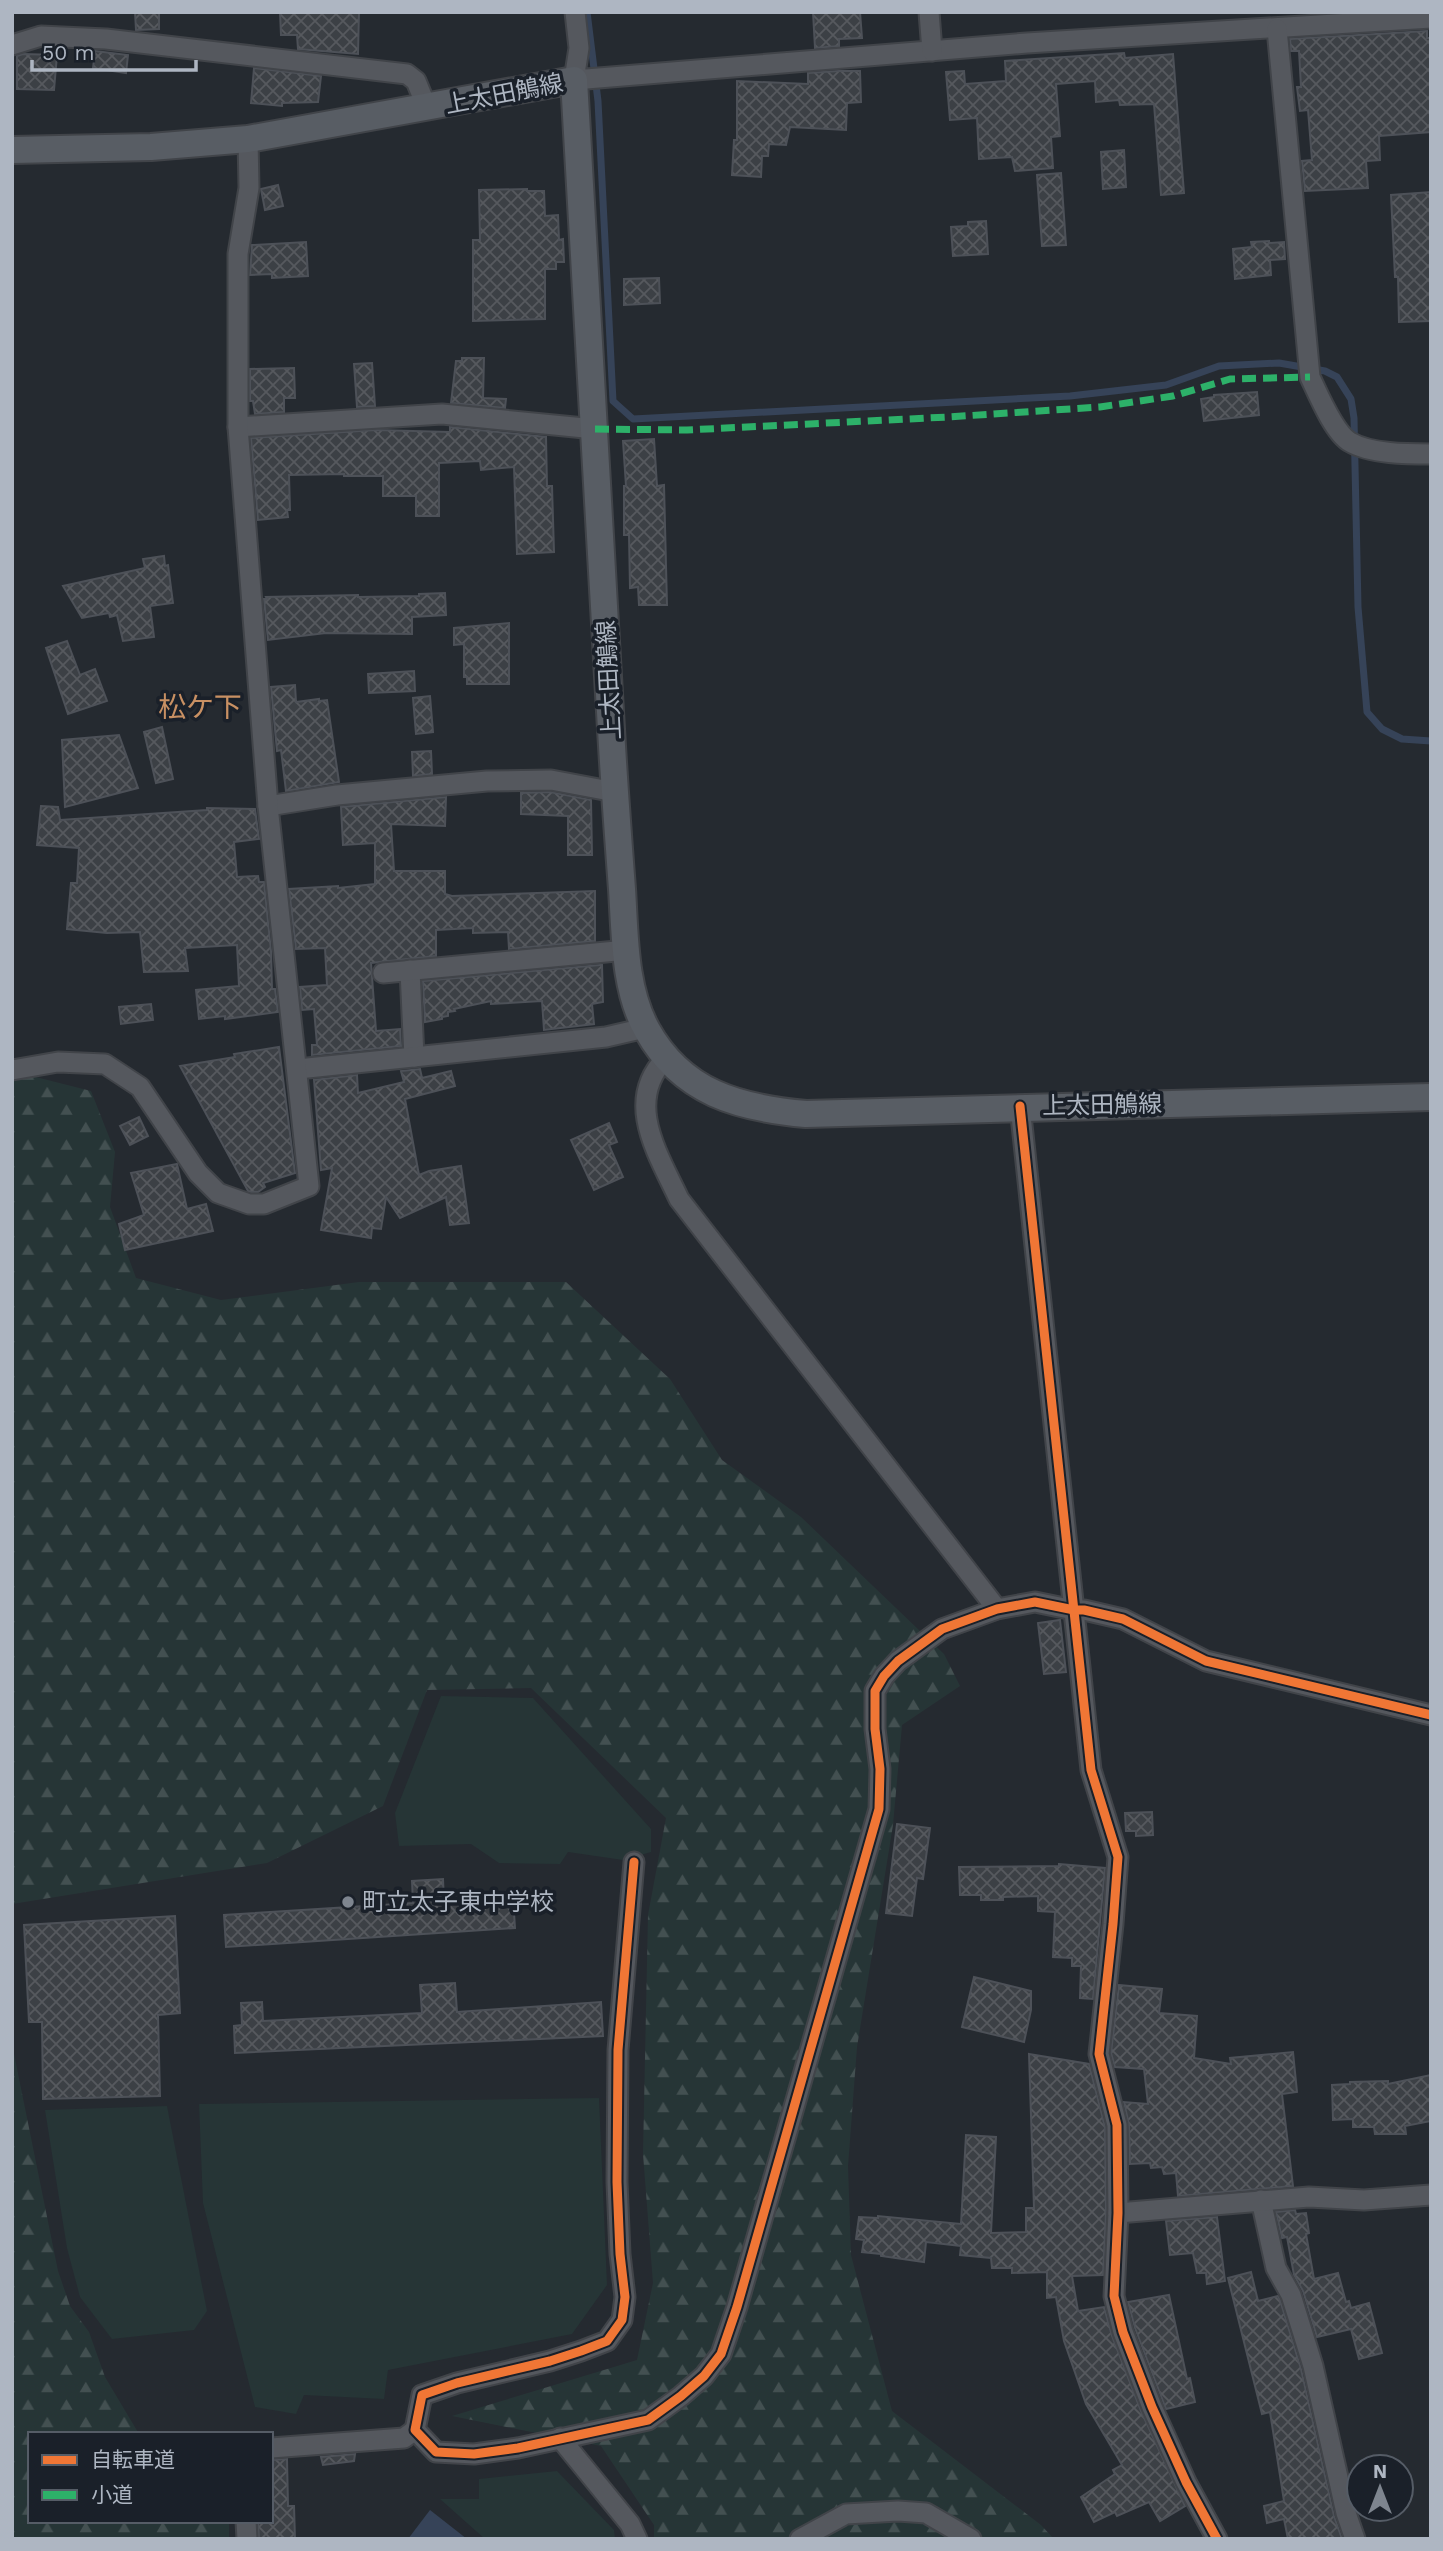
<svg xmlns="http://www.w3.org/2000/svg" width="1443" height="2551" font-family="'Work Sans','Noto Sans JP',sans-serif">
<defs>
<pattern id="forest-firs" width="22" height="20" patternUnits="userSpaceOnUse" patternTransform="scale(1.75)"><rect width="22" height="20" fill="#263536"/><path d="M5 1l3.5 6h-7zM16 11l3.5 6h-7z" fill="#435051"/></pattern>
<pattern id="building-cross-hatch" width="8" height="8" patternUnits="userSpaceOnUse" patternTransform="scale(1.75)"><rect width="8" height="8" fill="#3c4045"/><path d="M0 0l8 8M0 8l8-8" fill="none" stroke="#56595e"/></pattern>
</defs>
<rect width="100%" height="100%" fill="#252a30"/>
<!-- forest -->
<g fill="url(#forest-firs)">
<path d="M12 1071 91 1091 115 1152 110 1207 136 1278 221 1300 359 1282H566L670 1379 722 1460 801 1517 944 1654 960 1686 902 1725 893 1825 857 2047 848 2166 851 2255 892 2411 1041 2525 1054 2539H654V2525L601 2446 452 2416 637 2360 653 2283 643 2154 648 1915 666 1818 531 1688 427 1690 383 1806 267 1863 12 1904Z"/>
<path d="M12 2044 58 2271 70 2306 89 2332 105 2377 139 2434H30V2521H229V2539H12Z"/>
</g>
<!-- garden -->
<g fill="#263536">
<path d="M441 1696 533 1698 651 1829V1852L623 1860 568 1852 560 1864 499 1863 471 1844 399 1846 395 1813Z"/>
<path d="M599 2098 607 2285 572 2334 388 2370 384 2399 304 2395 296 2414 255 2407 203 2203 199 2104Z"/>
<path d="M167 2106 207 2311 194 2330 112 2339 80 2297 67 2248 45 2110Z"/>
<path d="M557 2471 614 2530 615 2539H485L440 2499H479V2479Z"/>
</g>
<!-- water -->
<path fill="#364358" d="M430 2510 467 2539H408Z"/>
<g fill="none" stroke-linecap="round" stroke-linejoin="round">
<!-- stream -->
<path stroke="#364358" stroke-width="7" d="M587 12 598 101 613 401 633 419 1070 396 1166 385 1219 366 1279 363 1325 371 1337 377 1351 399 1354 418 1358 607 1367 712 1382 729 1402 739 1431 741"/>
</g>
<!-- building -->
<g fill="url(#building-cross-hatch)" stroke="#4d5158" stroke-width="2">
<path d="M135 12H159V29L136 30Z"/>
<path d="M280 12H359L358 54 298 49 297 35H281Z"/>
<path d="M813 12H860L862 38 839 39V46L815 48Z"/>
<path d="M1427 31V38H1431V132L1379 136 1380 160 1366 161 1368 188 1305 191 1302 161 1312 160 1308 110 1300 111 1297 87H1301L1299 51H1291L1290 39Z"/>
<path d="M95 51 128 55 126 73 93 68Z"/>
<path d="M1124 53 1125 58 1173 54 1184 193 1161 195 1154 104 1120 105 1119 100 1096 102 1095 81 1056 84 1060 136 1051 137 1053 168 1015 171 1012 157 979 159 977 118 950 120 946 72 964 71 965 84 1006 81 1005 61Z"/>
<path d="M23 54 57 55 54 90 17 89V56Z"/>
<path d="M254 68 321 76 318 102 282 103V106L251 103Z"/>
<path d="M839 71H860L861 102 847 103 846 130 790 127 786 145 769 144 768 156H762L761 177 732 175 734 140H737V81L808 84V73Z"/>
<path d="M1124 150 1126 187 1103 189 1101 152Z"/>
<path d="M1061 173 1066 245 1042 246 1037 175Z"/>
<path d="M278 185 283 206 265 210 261 189Z"/>
<path d="M527 189V191H544L545 216 558 215 559 240 563 239 564 262H556V269H545V319L473 321V240H480L479 190Z"/>
<path d="M1431 192V321L1399 322 1398 277H1395L1391 195Z"/>
<path d="M986 221 988 254 953 256 951 227 968 226V222Z"/>
<path d="M1269 241V243L1284 242 1285 259 1270 260 1271 275 1235 279 1233 249 1252 247 1251 242Z"/>
<path d="M306 242 308 276 272 278V274L250 275 252 245Z"/>
<path d="M659 278 660 303 624 305V279Z"/>
<path d="M462 358H484L483 398 506 399 505 408 451 403 456 361H462Z"/>
<path d="M372 363 375 406 357 407 354 364Z"/>
<path d="M294 368 295 398H284V412L255 414 253 401H250V369Z"/>
<path d="M1257 392 1259 415 1204 421 1201 399 1214 397V395Z"/>
<path d="M450 427 546 437 547 486H552L554 552 517 554 514 467 481 470 480 461 439 463V516H416V496H383V476H344V474L289 475 290 510H287L288 517 258 520 251 438 376 430 450 432Z"/>
<path d="M654 439 657 486 664 485 667 605H639L638 587 630 588 629 535H624V486H626L623 441Z"/>
<path d="M164 556 165 566 168 565 173 603 150 606 154 637 123 641 117 615 110 617 109 613 82 618 63 586 145 568 143 559Z"/>
<path d="M445 593 446 615 412 617V634L326 633 268 640 264 599H267L266 597 358 595V597L419 596V594Z"/>
<path d="M509 623V684H467V677H464V644L454 645V628Z"/>
<path d="M67 641 80 675 95 669 107 701 68 714 46 648Z"/>
<path d="M414 671 415 691 369 693 368 674Z"/>
<path d="M295 685 296 702 319 699V701L327 700 339 782 286 791 281 750 277 751 271 687Z"/>
<path d="M430 696 433 732 416 734 413 698Z"/>
<path d="M162 727 173 779 156 783 144 732Z"/>
<path d="M119 735 138 788 65 807 62 740Z"/>
<path d="M431 751 432 774 413 776 412 752Z"/>
<path d="M550 792 591 800 592 855H568V816L521 814V793Z"/>
<path d="M446 797 445 826 391 824 394 871H445V894L452 896 595 891V941L509 949 508 932 473 933V928L436 930V956L371 963 376 1031 400 1029 401 1046 312 1055V1045H317L314 1009 302 1010 300 987 327 985 325 948 296 949 289 889 338 886V888L375 884V843L343 845 341 807Z"/>
<path d="M41 806 58 807 60 820 207 810V808L255 809 259 839 234 842 237 877 258 876 259 882H264L271 951 272 989H275L278 1012 225 1019V1016L199 1019 196 990 239 986 237 945 185 948 188 971 144 972 140 932 107 933 67 929 71 883H77L79 848 37 845Z"/>
<path d="M600 965H602L603 1002 592 1004 594 1024 544 1030 542 1001 491 1004V1001L454 1009 455 1011 448 1012V1016L442 1017V1019L425 1022 423 981Z"/>
<path d="M151 1004 153 1020 121 1024 119 1007Z"/>
<path d="M279 1047 295 1173 263 1183 265 1187 258 1192H251L248 1191 180 1066 235 1057 234 1054Z"/>
<path d="M420 1069 422 1078 451 1071 455 1086 405 1099 419 1175 429 1171 461 1166 469 1223 450 1225 446 1197 400 1218 386 1197 381 1229 372 1228 371 1238 321 1230 332 1168 321 1170 314 1080 357 1075 358 1093 404 1082 401 1071Z"/>
<path d="M139 1117 148 1136 130 1145 120 1126Z"/>
<path d="M609 1123 617 1142 609 1145 623 1177 594 1190 571 1140Z"/>
<path d="M177 1164 187 1209 206 1204 213 1231 125 1250 119 1224 144 1215 131 1173Z"/>
<path d="M1060 1620 1066 1672 1044 1674 1038 1623Z"/>
<path d="M1152 1812 1153 1835 1136 1836V1831H1126L1125 1813Z"/>
<path d="M897 1824 930 1828 923 1879 917 1878 912 1916 886 1913Z"/>
<path d="M1059 1864 1105 1868 1093 1999 1080 1998 1081 1966H1072V1958L1053 1957 1055 1912 1038 1911V1896L1003 1897V1900H981V1895H960L959 1867 1059 1866Z"/>
<path d="M443 1879 444 1901 513 1897 515 1928 226 1947 224 1915 413 1903 412 1881Z"/>
<path d="M175 1916 180 2013 158 2015 160 2096 43 2099 42 2022H29L24 1925Z"/>
<path d="M974 1977 1031 1991V2010L1024 2042 962 2027Z"/>
<path d="M455 1983 457 2012 601 2002 603 2036 235 2053 234 2026 242 2025 241 2003 262 2002 263 2021 422 2013 420 1985Z"/>
<path d="M1119 1985 1162 1989 1159 2013 1197 2016 1194 2058 1231 2064 1230 2058 1293 2052 1297 2092 1282 2094 1293 2186 1178 2196 1176 2173 1164 2174 1162 2167 1151 2168 1150 2163 1130 2164 1129 2125 1124 2102 1148 2104 1144 2069 1115 2067 1111 2053Z"/>
<path d="M1029 2054 1089 2064 1105 2127 1106 2213 1103 2275 1072 2276 1078 2311 1104 2307 1112 2336 1141 2411 1185 2506 1160 2521 1149 2502 1117 2516 1115 2512 1094 2522 1081 2497 1115 2474 1113 2470 1122 2465 1086 2404 1064 2341 1056 2297 1047 2298V2272L1012 2273V2268H992L991 2258 960 2255 961 2246 926 2242 924 2262 881 2256V2254L862 2252 864 2240 856 2239 859 2217 878 2218V2216L961 2224 966 2135 996 2137 991 2233 1026 2232V2208H1034Z"/>
<path d="M1431 2075V2121L1405 2126 1406 2134H1375L1374 2127H1353V2119L1333 2120 1332 2085 1350 2084V2082L1388 2081V2084Z"/>
<path d="M1295 2210 1296 2214 1306 2213 1309 2233 1306 2234 1314 2279 1338 2273 1346 2302 1349 2301 1351 2308 1369 2303 1382 2353 1359 2359 1351 2329 1317 2337 1303 2291 1294 2275 1287 2237 1282 2238 1276 2212Z"/>
<path d="M1217 2217 1225 2281 1207 2284 1206 2273H1197L1193 2253 1170 2255 1166 2221Z"/>
<path d="M1251 2272 1258 2301 1278 2296 1280 2300 1301 2369 1334 2516 1342 2539H1288L1284 2519 1267 2523 1264 2506 1284 2501 1270 2412 1262 2414 1228 2278Z"/>
<path d="M1169 2295 1187 2379 1190 2378 1195 2402 1166 2409 1135 2328 1128 2302Z"/>
<path d="M355 2454 354 2461 323 2465 321 2457Z"/>
<path d="M287 2459 288 2506H294L295 2539H259L258 2521H271V2460Z"/>
</g>
<g fill="none" stroke-linecap="round" stroke-linejoin="round">
<defs>
<g id="minor">
<path d="M575 12 579 48 574 80 1027 43 1431 18"/>
<path d="M929 12 932 51"/>
<path d="M1277 29 1310 377C1318 394 1334 433 1350 442 1370 454 1408 454 1431 454"/>
<path d="M12 45 41 36 106 39 407 74 416 81 427 108"/>
<path d="M238 427 442 414 595 429"/>
<path d="M268 806 337 795 487 781 551 780 615 792"/>
<path d="M410 970 414 1057"/>
<path d="M383 973 627 950"/>
<path d="M665 1059C624 1102 658 1154 679 1199L997 1609"/>
<path d="M298 1069 606 1037 645 1028"/>
<path d="M12 1070 58 1062 105 1064 140 1087 198 1173 218 1193 249 1204H264L309 1186 268 806 238 427V254L249 188 248 139"/>
<path d="M1020 1106 1091 1770 1118 1857 1113 1924 1099 2054 1117 2125 1118 2213 1114 2296 1123 2332 1152 2407 1186 2482 1217 2539"/>
<path d="M634 1862 618 2050 617 2182 620 2254 625 2297 622 2320 607 2341 581 2351 550 2361 457 2383 422 2395 415 2430 436 2452 474 2454 518 2448 648 2420 681 2396 704 2376 721 2354 737 2307 879 1809 880 1769 875 1729V1691L884 1676 898 1661 942 1629 997 1609 1035 1602 1074 1610H1084L1123 1619 1206 1661 1431 1715"/>
<path d="M1261 2200 1276 2268 1291 2295 1313 2366 1346 2513 1355 2539"/>
<path d="M1118 2213 1309 2197 1364 2200 1431 2195"/>
<path d="M560 2438 630 2524 637 2539"/>
<path d="M271 2448 404 2438 415 2430"/>
<path d="M246 2521 247 2539"/>
<path d="M800 2539 846 2514 898 2511 926 2513 971 2539"/>
</g>
<path id="secondary" d="M12 150 151 147 248 139 574 80C587 296 600 512 611 729 614 782 618 836 622 889 625 935 624 989 647 1030 682 1093 739 1108 806 1114L1431 1097"/>
</defs>
<!-- minor casing -->
<use href="#minor" stroke="#414449" stroke-width="23"/>
<!-- secondary casing -->
<use href="#secondary" stroke="#414449" stroke-width="30"/>
<!-- minor -->
<use href="#minor" stroke="#55585e" stroke-width="19"/>
<!-- secondary -->
<use href="#secondary" stroke="#585d64" stroke-width="26"/>
<!-- quiet -->
<path stroke="#2db169" stroke-width="7" stroke-dasharray="14 7" stroke-linecap="butt" d="M595 429 687 430 948 417 1100 407 1173 396 1230 379 1310 377"/>
<defs>
<g id="cycleway">
<path d="M1020 1106 1091 1770 1118 1857 1113 1924 1099 2054 1117 2125 1118 2213 1114 2296 1123 2332 1152 2407 1186 2482 1217 2539"/>
<path d="M634 1862 618 2050 617 2182 620 2254 625 2297 622 2320 607 2341 581 2351 550 2361 457 2383 422 2395 415 2430 436 2452 474 2454 518 2448 648 2420 681 2396 704 2376 721 2354 737 2307 879 1809 880 1769 875 1729V1691L884 1676 898 1661 942 1629 997 1609 1035 1602 1074 1610H1084L1123 1619 1206 1661 1431 1715"/>
</g>
</defs>
<!-- cycleway casing -->
<use href="#cycleway" stroke="#1a2029" stroke-width="13"/>
<!-- cycleway -->
<use href="#cycleway" stroke="#f07635" stroke-width="9"/>
</g>
<!-- markers -->
<circle fill="#7e858f" stroke="#1a2029" stroke-width="2.5" cx="348" cy="1902" r="7"/>
<g text-anchor="middle" stroke-width="7" stroke-linejoin="round" paint-order="stroke">
<!-- street labels -->
<g font-size="24" fill="#aeb6c2" stroke="#1a2029">
<text transform="translate(504 94) rotate(-11)" y="8">上太田鵤線</text>
<text transform="translate(609 680) rotate(-93)" y="8">上太田鵤線</text>
<text transform="translate(1102 1105) rotate(-1)" y="8">上太田鵤線</text>
</g>
<!-- poi labels -->
<g font-size="24" fill="#aeb6c2" stroke="#1a2029" text-anchor="start">
<text x="362" y="1910">町立太子東中学校</text>
</g>
<!-- quarter labels -->
<g font-size="28" fill="#c89063" stroke="#1a2029">
<text x="200" y="717">松ケ下</text>
</g>
</g>
<!-- border -->
<rect width="1443" height="2551" fill="none" stroke="#aeb6c2" stroke-width="28"/>
<!-- legend -->
<rect x="28" y="2432" width="245" height="91" fill="#1a2029" stroke="#555c66" stroke-width="2"/>
<rect x="42" y="2455" width="35" height="10" fill="#f07635" stroke="#555c66" stroke-width="2"/>
<text x="91" y="2467" font-size="21" fill="#aeb6c2">自転車道</text>
<rect x="42" y="2490" width="35" height="10" fill="#2db169" stroke="#555c66" stroke-width="2"/>
<text x="91" y="2502" font-size="21" fill="#aeb6c2">小道</text>
<!-- north arrow -->
<g transform="translate(1380 2488)"><circle r="33" fill="#1a2029" stroke="#555c66" stroke-width="2"/>
<path d="M0-5L12 26L0 18L-12 26Z" fill="#7e858f"/>
<text y="-10" font-size="19" font-weight="bold" text-anchor="middle" fill="#aeb6c2">N</text>
</g>
<!-- scale -->
<path d="M32 60v10h164v-10" fill="none" stroke="#aeb6c2" stroke-width="3.5"/>
<text x="42" y="60" font-size="21" fill="#aeb6c2" stroke="#1a2029" stroke-width="5" paint-order="stroke">50 m</text>
</svg>
